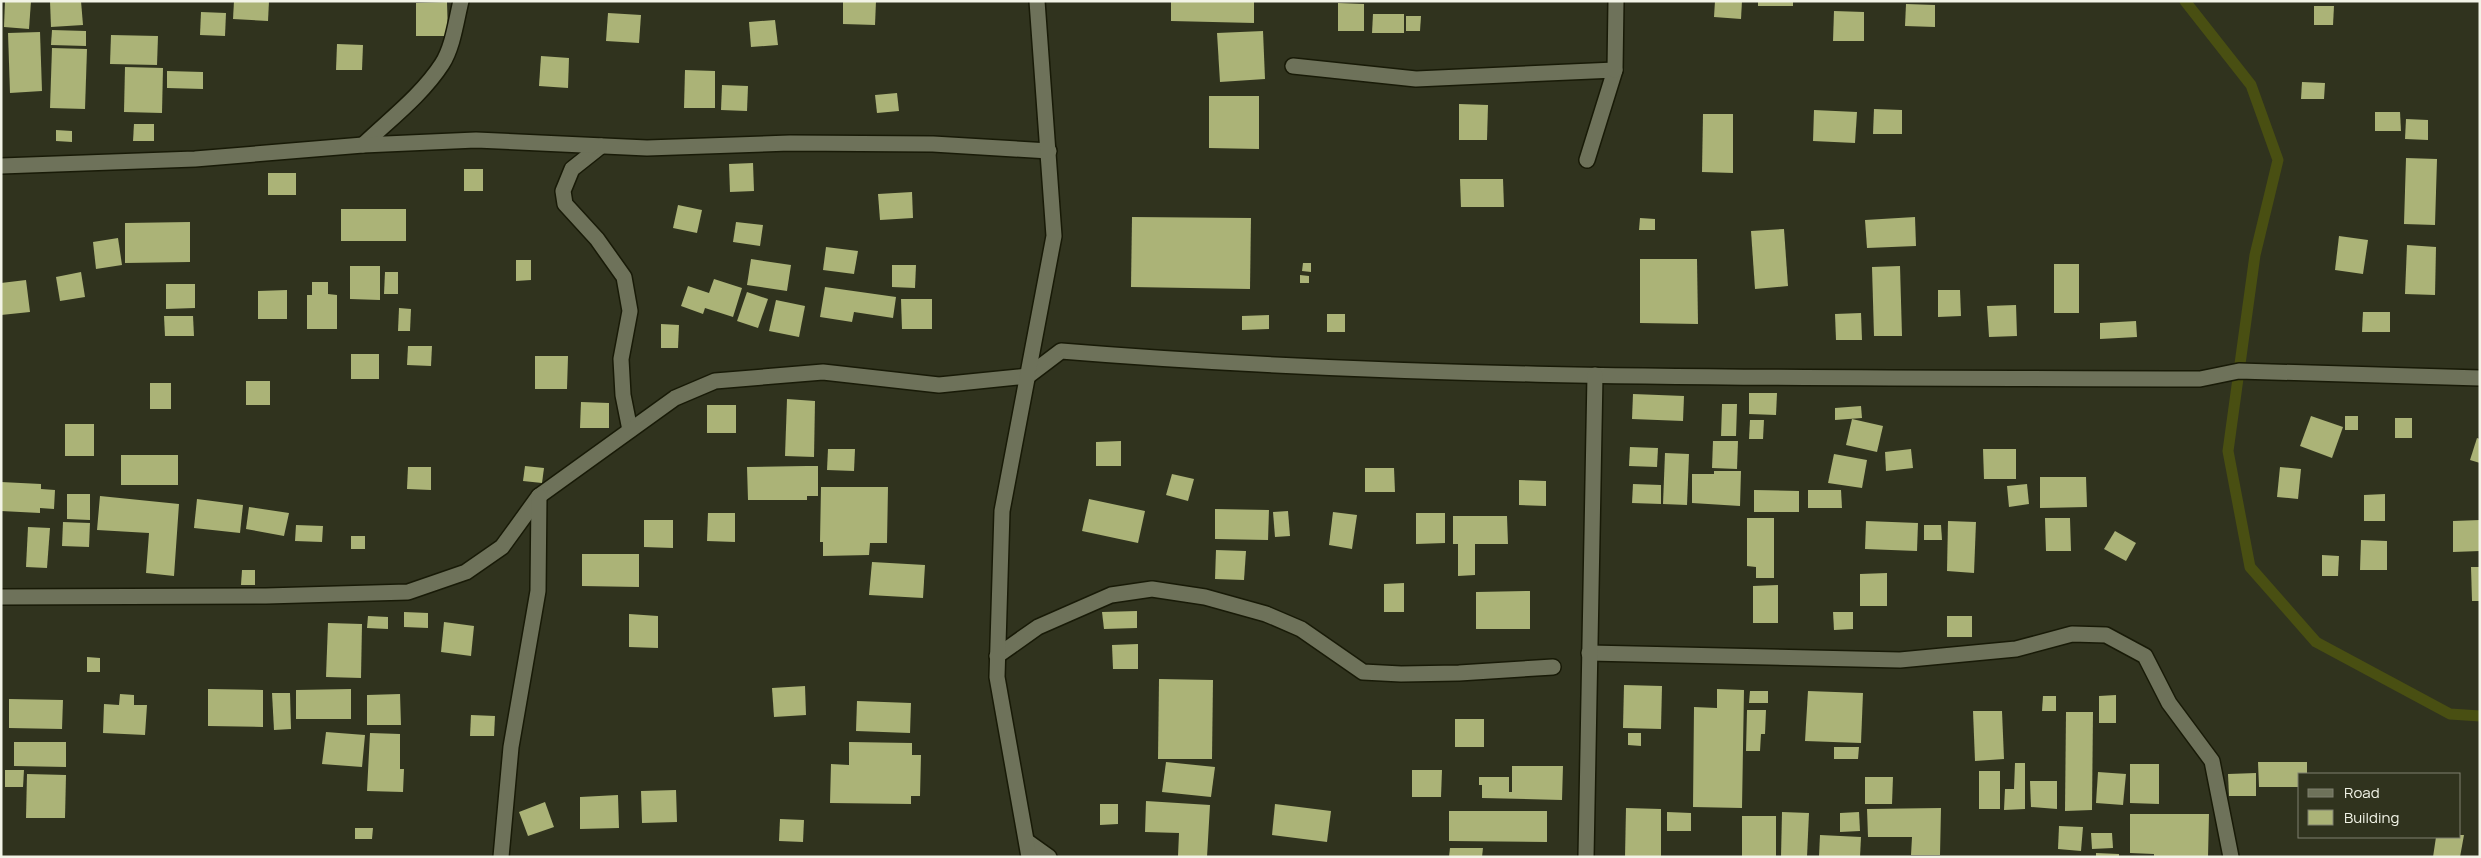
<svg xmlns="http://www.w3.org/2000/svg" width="2481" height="858" font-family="Manrope,sans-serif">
<rect width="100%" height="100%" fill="#30331e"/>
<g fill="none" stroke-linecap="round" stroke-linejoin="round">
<!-- stream -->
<path stroke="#494f12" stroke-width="11" d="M2185 1 2251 85 2278 160 2255 255 2228 451 2250 567 2316 642 2450 714 2480 716"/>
</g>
<!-- building -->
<g fill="#abb377">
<path d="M5 1H31L29 29 4 27Z"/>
<path d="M50 1H81L83 25 51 27Z"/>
<path d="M234 1H269L268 21 233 19Z"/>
<path d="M843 1H876L875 25 843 24Z"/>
<path d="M1171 1H1254V23L1171 21Z"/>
<path d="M1715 1H1742L1741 19 1714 17Z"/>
<rect x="1758" y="1" width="35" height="5"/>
<path d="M447 2 448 36H416V3Z"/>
<path d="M1338 3 1364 4V31H1338Z"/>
<path d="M1906 4 1935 5V27L1905 26Z"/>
<path d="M2314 6H2334L2333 25H2314Z"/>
<path d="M1834 11 1864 12V41H1833Z"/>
<path d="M201 12 226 13 225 36 200 35Z"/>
<path d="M608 13 641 15 639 43 606 41Z"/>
<path d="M1373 14H1404V33H1372Z"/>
<path d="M1406 16H1421L1420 31H1406Z"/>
<path d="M775 20 778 45 751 47 749 22Z"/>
<path d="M52 30 86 31V46L51 45Z"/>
<path d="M1263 31 1265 79 1220 82 1217 33Z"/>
<path d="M40 32 42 91 10 93 8 33Z"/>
<path d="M111 35 158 36 157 65 110 64Z"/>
<path d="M337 44 363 45 362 70H336Z"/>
<path d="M52 48 87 49 85 109 50 108Z"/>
<path d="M541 56 569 58 568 88 539 86Z"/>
<path d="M125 67 163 68 162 113 124 112Z"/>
<path d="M685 70 715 71V108H684Z"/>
<path d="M167 71 203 72V89L167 88Z"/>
<path d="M2302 82 2325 83 2324 99H2301Z"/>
<path d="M722 85 748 86 747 111 721 110Z"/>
<path d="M897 93 899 111 877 113 875 95Z"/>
<path d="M1209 96H1259V149L1209 148Z"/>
<path d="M1459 104 1488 105 1487 140H1459Z"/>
<path d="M1874 109 1902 110V134H1873Z"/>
<path d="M1814 110 1857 112 1855 143 1813 141Z"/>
<path d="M2375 112H2400L2401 131H2375Z"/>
<path d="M1703 114H1733V173L1702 172Z"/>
<path d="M2406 119 2428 120V140L2405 139Z"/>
<path d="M134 124H154V141H133Z"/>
<path d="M56 130 72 131V142L56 141Z"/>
<path d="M2406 158 2437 159 2435 225 2404 224Z"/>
<path d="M753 163 754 191 730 192 729 164Z"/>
<rect x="464" y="169" width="19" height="22"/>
<rect x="268" y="173" width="28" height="22"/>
<path d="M1460 179H1503L1504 207H1461Z"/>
<path d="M912 192 913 218 880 220 878 194Z"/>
<path d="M678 205 702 210 697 233 673 228Z"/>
<rect x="341" y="209" width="65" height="32"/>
<path d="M1132 217 1251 218 1250 289 1131 287Z"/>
<path d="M1915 217 1916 246 1867 248 1865 220Z"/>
<path d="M1640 218 1655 219V230H1639Z"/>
<path d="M190 222V262L125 263V223Z"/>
<path d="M736 222 763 225 760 246 733 242Z"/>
<path d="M1784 229 1788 286 1755 289 1751 231Z"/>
<path d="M2339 236 2368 240 2363 274 2335 270Z"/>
<path d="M118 238 122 265 96 269 93 242Z"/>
<path d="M2407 245 2436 247 2435 295 2405 294Z"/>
<path d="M826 247 858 251 854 274 823 270Z"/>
<path d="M751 259 791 265 787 291 747 285Z"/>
<path d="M1640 259H1697L1698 324 1640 323Z"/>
<path d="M516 260H531V280L516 281Z"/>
<path d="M1303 263H1311V272L1302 271Z"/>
<rect x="2054" y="264" width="25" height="49"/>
<path d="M892 265H916L915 288 892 287Z"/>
<path d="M350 266H380V300L350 299Z"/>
<path d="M1900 266 1902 336H1874L1872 267Z"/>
<path d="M81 272 85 297 60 301 56 277Z"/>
<path d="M385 272H398V294H384Z"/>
<path d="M1300 275 1309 276V283H1300Z"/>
<path d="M714 279 742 288 733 317 705 308 703 314 681 306 688 286 709 293Z"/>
<path d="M26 280 30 312 1 315V283Z"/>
<path d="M312 282H328V294L337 295V329H307V295H312Z"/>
<path d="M166 284H195V308L166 309Z"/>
<path d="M825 287 896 297 893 318 854 312 852 322 820 317Z"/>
<path d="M287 290V319H258V291Z"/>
<path d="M1938 290H1960L1961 316 1938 317Z"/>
<path d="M747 292 768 299 758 328 737 321Z"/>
<path d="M901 299H932V329H902Z"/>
<path d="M776 300 805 306 799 337 769 331Z"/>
<path d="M2016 305 2017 336 1989 337 1987 306Z"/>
<path d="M399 308 411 309 410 331H398Z"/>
<path d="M2363 312H2390V332H2362Z"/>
<path d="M1861 313 1862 340H1836L1835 314Z"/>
<rect x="1327" y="314" width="18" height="18"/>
<path d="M1269 315V329L1242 330V316Z"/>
<path d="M164 316H193L194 336H165Z"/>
<path d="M2136 321 2137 337 2100 339V323Z"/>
<path d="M661 324 679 325 678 348H661Z"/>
<path d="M408 346H432L431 366 407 365Z"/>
<rect x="351" y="354" width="28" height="25"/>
<path d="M535 356H568L567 389H535Z"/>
<rect x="246" y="381" width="24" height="24"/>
<rect x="150" y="383" width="21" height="26"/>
<path d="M1749 393H1777L1776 415 1749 414Z"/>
<path d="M1633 394 1684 396 1683 421 1632 419Z"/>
<path d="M787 399 815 401 814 457 785 456Z"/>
<path d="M581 402 609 403V428H580Z"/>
<path d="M1722 404H1737L1736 436H1721Z"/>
<rect x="707" y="405" width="29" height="28"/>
<path d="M1861 406 1862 418 1835 420V408Z"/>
<path d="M2311 416 2343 427 2332 458 2300 446Z"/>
<rect x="2345" y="416" width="13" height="14"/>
<rect x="2395" y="418" width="17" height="20"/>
<path d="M1852 419 1883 426 1877 452 1846 445Z"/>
<path d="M1750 420H1764L1763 439H1749Z"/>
<rect x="65" y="424" width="29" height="32"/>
<path d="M2477 438 2480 439V463L2470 460Z"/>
<path d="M1121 441V466H1096V442Z"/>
<path d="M1713 441H1738L1737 469 1712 468Z"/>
<path d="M1630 447 1658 448 1657 467 1629 466Z"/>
<path d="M828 449H855L854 471 827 470Z"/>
<path d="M1911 449 1913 468 1886 471 1885 452Z"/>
<path d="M1983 449H2016V479H1984Z"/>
<path d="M1665 453 1689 454 1687 505 1663 504Z"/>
<path d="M1834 454 1867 460 1862 488 1828 483Z"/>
<rect x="121" y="455" width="57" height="30"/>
<path d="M525 466 544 468 542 483 523 481Z"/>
<path d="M807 466H818V496H807V500H748L747 467Z"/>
<path d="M408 467H431V490L407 489Z"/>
<path d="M2280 467 2301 469 2298 499 2277 497Z"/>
<path d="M1365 468H1394L1395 492H1365Z"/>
<path d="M1714 471H1741L1740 506 1692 503V474H1714Z"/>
<path d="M1172 474 1194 479 1188 501 1166 495Z"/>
<path d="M2040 477H2086L2087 507 2040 508Z"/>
<path d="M1519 480 1546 481V506L1519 505Z"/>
<path d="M1 482 41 484V489L55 490 54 509 40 508V513L1 511Z"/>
<path d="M1633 484 1661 485V504L1632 503Z"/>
<path d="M2027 484 2029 504 2009 507 2007 486Z"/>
<path d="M821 487H888L887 543H870L869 555 823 556V542H820Z"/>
<path d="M1754 490 1799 491V512H1754Z"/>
<path d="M1808 490H1841L1842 508H1808Z"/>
<path d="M67 494H90V520L67 519Z"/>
<path d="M2385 494V521H2364V495Z"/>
<path d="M100 496 179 504 174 576 146 573 149 533 97 530Z"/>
<path d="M197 499 243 505 240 533 194 528Z"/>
<path d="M1089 499 1145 511 1138 543 1082 531Z"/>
<path d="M249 507 289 513 284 536 246 529Z"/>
<path d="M1215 509 1269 510 1268 540 1215 539Z"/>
<path d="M1288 511 1290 536 1275 537 1273 512Z"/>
<path d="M1333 512 1357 515 1352 549 1329 545Z"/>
<path d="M708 513H735V542L707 541Z"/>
<path d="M1416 513H1445V543L1416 544Z"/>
<path d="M1453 516H1507L1508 544H1475V575L1458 576V544H1453Z"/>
<path d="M1747 518H1774V578H1756V567L1747 566Z"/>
<path d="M2045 518H2070L2071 551H2046Z"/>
<path d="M644 520H673V548L644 547Z"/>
<path d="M2480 520V551L2453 552V521Z"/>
<path d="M1866 521 1918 523 1917 551 1865 549Z"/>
<path d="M1948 521 1976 522 1974 573 1947 571Z"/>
<path d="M63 522 90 523 89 547 62 546Z"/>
<path d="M296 525 323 526 322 542 295 541Z"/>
<path d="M1924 525H1941L1942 540H1924Z"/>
<path d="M28 527 50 528 47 568 26 567Z"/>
<path d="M2115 531 2136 543 2126 561 2104 549Z"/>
<rect x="351" y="536" width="14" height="13"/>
<path d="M2361 540 2387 541V570H2360Z"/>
<path d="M1216 550 1246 551 1244 580 1215 579Z"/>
<path d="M582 554H639V587L582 586Z"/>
<path d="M2322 555 2339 556 2338 576H2322Z"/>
<path d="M872 562 925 565 923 598 869 595Z"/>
<path d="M2471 567H2480V601H2472Z"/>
<path d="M242 570H255V585H241Z"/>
<path d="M1887 573V606H1860V574Z"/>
<path d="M1404 583V612H1384V584Z"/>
<path d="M1778 585V623H1753V586Z"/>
<path d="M1530 591V629H1476V592Z"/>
<path d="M1137 611V628L1104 629 1102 612Z"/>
<path d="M404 612 428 613V628L404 627Z"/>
<path d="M1833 612H1853V629L1834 630Z"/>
<path d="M629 614 658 616V648L629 647Z"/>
<path d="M368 616 388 617V629L367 628Z"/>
<rect x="1947" y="616" width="25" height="21"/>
<path d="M444 622 474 626 471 656 441 652Z"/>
<path d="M328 623 362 624 361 678 326 677Z"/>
<path d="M1138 644V669H1113L1112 645Z"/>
<path d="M87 657 100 658V672H87Z"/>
<path d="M1159 679 1213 680 1212 759H1158Z"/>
<path d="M1624 685 1662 686 1661 729 1623 728Z"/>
<path d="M805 686 806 715 774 717 772 688Z"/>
<path d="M208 689 263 690V727L208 726Z"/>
<path d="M351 689V719H296V690Z"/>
<path d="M1717 689 1744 690 1742 808 1693 807 1694 707 1717 708Z"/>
<path d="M1750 691H1768V703H1749Z"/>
<path d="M1808 691 1863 693 1861 743 1805 741Z"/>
<path d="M272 693H290L291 729 274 730Z"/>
<path d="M120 694 134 695V705H147L145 735 103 733 104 704 119 705Z"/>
<path d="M400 694 401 725H367V695Z"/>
<path d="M2116 695V723H2099V696Z"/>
<path d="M2043 696H2056V711H2042Z"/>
<path d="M9 699 63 700 62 729 9 728Z"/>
<path d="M857 701 911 703 910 733 856 731Z"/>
<path d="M1747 710H1766L1765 734H1761L1760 751H1746Z"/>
<path d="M1973 711H2002L2004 759 1975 761Z"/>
<path d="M2066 712H2093L2092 810 2065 811Z"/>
<path d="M471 715 495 716 494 736H470Z"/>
<rect x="1455" y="719" width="29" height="28"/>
<path d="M326 732 365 735 362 767 322 764Z"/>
<path d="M370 733 400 734V769H404L403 792 367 791Z"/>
<path d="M1628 733H1641V746L1628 745Z"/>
<path d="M14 742H66V767L14 766Z"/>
<path d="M849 742 912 743V755H921L920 796H911V804L830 803 831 764 849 765Z"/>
<path d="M1834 747H1859L1858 759H1834Z"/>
<path d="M1166 762 1215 767 1211 797 1162 792Z"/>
<path d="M2258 762H2307V774H2300L2298 787H2259Z"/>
<path d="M2015 763H2025V809L2004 810 2005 789H2014Z"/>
<path d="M2130 764H2159V804L2130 803Z"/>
<path d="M1512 766H1563L1562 800 1482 798V785H1479V777H1509V792H1512Z"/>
<path d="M5 770H24L23 787H5Z"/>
<path d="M1412 770H1442L1441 797H1412Z"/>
<rect x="1979" y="771" width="21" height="38"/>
<path d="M2098 772 2126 774 2123 805 2096 803Z"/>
<path d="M2256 773V796H2229L2228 774Z"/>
<path d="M27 774 66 775 65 818H26Z"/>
<path d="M1865 777H1893L1892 804H1865Z"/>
<path d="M2030 781H2057V809L2031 807Z"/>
<path d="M676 790 677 822 642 823 641 791Z"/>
<path d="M618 795 619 828 580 829V797Z"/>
<path d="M1146 801 1210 805 1207 857 1178 856 1179 833 1145 832Z"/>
<path d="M545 802 554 827 528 836 519 812Z"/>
<path d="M1100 804H1118V824L1100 825Z"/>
<path d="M1275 804 1331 811 1327 842 1272 835Z"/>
<path d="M1626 808 1661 809V857H1625Z"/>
<path d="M1941 808 1940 855H1911L1912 837H1868L1867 809Z"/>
<path d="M1449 811H1547V842L1449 841Z"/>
<path d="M1667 812 1691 813V831H1667Z"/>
<path d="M1782 812 1809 813 1807 857H1781Z"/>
<path d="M1859 812 1860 831 1840 832V813Z"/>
<path d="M2130 814H2209L2208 857H2154V854L2130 853Z"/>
<path d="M1742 816H1776V857L1742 856Z"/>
<path d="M780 819 804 820 803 842 779 841Z"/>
<path d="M2059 826 2083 827 2081 851 2058 849Z"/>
<path d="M355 828H373L372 839H355Z"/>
<path d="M2091 833H2112L2113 848 2092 849Z"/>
<path d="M1820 835 1861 837 1860 857H1819Z"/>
<path d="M2460 835H2464L2460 857H2433L2436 837H2460Z"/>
<path d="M1450 848H1483L1482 857H1449Z"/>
<path d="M2096 853 2119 854V857H2096Z"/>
</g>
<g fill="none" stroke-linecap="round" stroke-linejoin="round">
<defs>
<g id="minor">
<path d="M1293 66 1416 79 1615 70 1587 160"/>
<path d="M1615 70 1616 1"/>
<path d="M363 145C389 120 422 95 442 64 453 47 456 21 461 1"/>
<path d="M601 146 572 169 563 191 565 204 597 239 624 277 630 311 621 359 623 395 630 430"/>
<path d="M1 166 195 159 363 145 476 140 647 148 790 143 933 144 1049 151"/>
<path d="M1 597 266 596 408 592 466 572 502 547 539 496 675 398 715 381 823 372 939 385 1028 376 1061 351C1440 382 1820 377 2200 379L2239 371 2480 378"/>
<path d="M1589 653 1900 660 2016 649 2072 634 2106 635 2145 656 2169 703 2212 761 2231 857"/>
<path d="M997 656 1038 627 1111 595 1152 589 1205 597 1266 614 1301 629 1363 672 1401 674 1459 673 1553 667"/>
<path d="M1028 842 1049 857"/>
<path d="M501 857 511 747 538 591 539 496"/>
<path d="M1029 857 997 677 1002 511 1054 236 1037 1"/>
<path d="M1586 857 1595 375"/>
</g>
</defs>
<!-- minor casing -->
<use href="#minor" stroke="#181a07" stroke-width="18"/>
<!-- minor -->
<use href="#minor" stroke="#6e725a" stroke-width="15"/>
</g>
<!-- border -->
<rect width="2481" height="858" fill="none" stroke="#f2f4e7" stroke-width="5"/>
<!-- legend -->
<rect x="2298" y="773" width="162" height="65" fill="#30331e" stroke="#7e806e"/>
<rect x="2308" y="789" width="25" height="8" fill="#6e725a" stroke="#7e806e"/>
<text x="2344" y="798" font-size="15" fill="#f2f4e7">Road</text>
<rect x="2308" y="810" width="25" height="15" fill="#abb377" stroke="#7e806e"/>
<text x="2344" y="823" font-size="15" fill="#f2f4e7">Building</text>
</svg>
